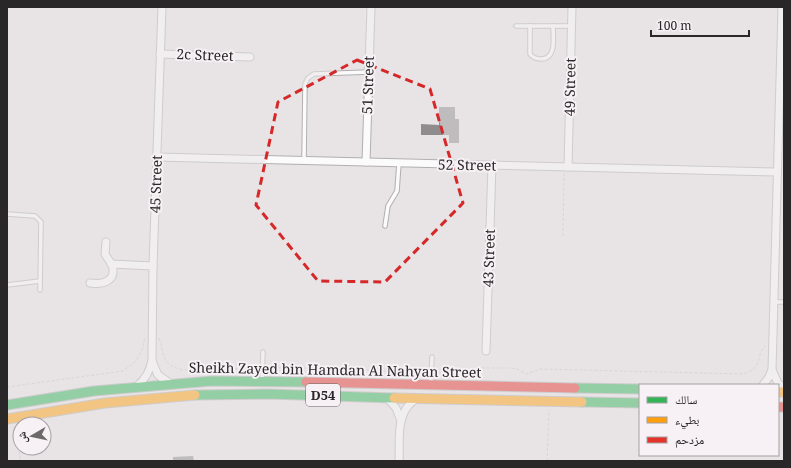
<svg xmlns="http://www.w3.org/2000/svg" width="791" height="468" font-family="'Noto Serif','Noto Naskh Arabic',serif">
<rect width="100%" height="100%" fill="#e8e4e6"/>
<!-- building -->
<g fill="#8f8c8d">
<path d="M439 107H455V119H459V143H449V135H421V124L439 125Z"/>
<path d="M193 456 194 461H173V457Z"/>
</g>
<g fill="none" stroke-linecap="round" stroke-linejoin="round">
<defs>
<g id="lane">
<path d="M516 26H572"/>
<path d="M530 26V54C533 58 536 59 541 59 557 59 553 37 553 26"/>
<path d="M304 161 305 84 308 78 314 74 369 72"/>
<path d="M7 214 35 216 41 222 40 290"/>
<path d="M385 226 388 206 397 191 399 163"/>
<path d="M7 285 40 281"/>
<path d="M774 302H784"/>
<path d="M262 379 263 352"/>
<path d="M431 382 432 357"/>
</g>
<g id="street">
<path d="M160 54 250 57"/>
<path d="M157 157 777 172"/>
<path d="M366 162 371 7"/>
<path d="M568 167 572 7"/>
<path d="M111 264 153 266"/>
<path d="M90 283C103 285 117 281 112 265 110 261 107 258 105 254L106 242"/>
<path d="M486 351 492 165"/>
<path d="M152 361 158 375 171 384"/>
<path d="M772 370 778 383 784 389"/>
<path d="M763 385 769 377 772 370 782 7"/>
<path d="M136 387C145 380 150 372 152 360L153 266 162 7"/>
<path d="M387 398 396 408 401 421"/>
<path d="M399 461C400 439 395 412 416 399"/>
</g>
<g id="fast">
<path d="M575 388 640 389"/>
<path d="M195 395 268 394 394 398"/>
<path d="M582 402 640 403"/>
<path d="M7 405 94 391 212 381 306 382"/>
</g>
<g id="slow">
<path d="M778 392H784"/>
<path d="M394 398 582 402"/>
<path d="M7 419 105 403 195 395"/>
</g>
<g id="jam">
<path d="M306 382 575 388"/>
<path d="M778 407H784"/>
</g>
</defs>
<!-- lane casing -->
<use href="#lane" stroke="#b2afb0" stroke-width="5.5"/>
<!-- street casing -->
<use href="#street" stroke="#b2afb0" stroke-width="9"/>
<!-- fast casing -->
<use href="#fast" stroke="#b2afb0" stroke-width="11"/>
<!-- slow casing -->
<use href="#slow" stroke="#b2afb0" stroke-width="11"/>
<!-- jam casing -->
<use href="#jam" stroke="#b2afb0" stroke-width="11"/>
<!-- path -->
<g stroke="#c5c4c4" stroke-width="1" stroke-dasharray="3 2" stroke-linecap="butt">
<path d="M563 236 564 173"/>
<path d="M784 336V351"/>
<path d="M159 338C165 355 160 364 183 370L256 368"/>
<path d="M267 367 426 372"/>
<path d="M437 372H457L479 368H511L517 369 527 374 540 369 743 374C764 368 755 356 765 346"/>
<path d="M7 387 123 371 136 361 142 350 145 337"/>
<path d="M14 427 21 461"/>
<path d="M547 461 549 410"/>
</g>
<!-- lane -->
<use href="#lane" stroke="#fcfbfb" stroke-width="3.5"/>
<!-- street -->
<use href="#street" stroke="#fcfbfb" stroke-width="7"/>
<!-- fast -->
<use href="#fast" stroke="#30b455" stroke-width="9"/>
<!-- slow -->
<use href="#slow" stroke="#ff9f0a" stroke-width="9"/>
<!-- jam -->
<use href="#jam" stroke="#e5322d" stroke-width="9"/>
</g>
<!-- marked area -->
<path d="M0 0H791V468H0ZM357 60 430 89 463 203 385 282 318 281 256 205 278 102Z" fill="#e8e4e6" fill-opacity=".55" fill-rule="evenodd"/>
<path fill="none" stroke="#d62828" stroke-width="3" stroke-dasharray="8 5" stroke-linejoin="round" d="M357 60 430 89 463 203 385 282 318 281 256 205 278 102Z"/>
<g text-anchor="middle" stroke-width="4" stroke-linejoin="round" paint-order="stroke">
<!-- shield labels -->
<rect fill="#f7f0f4" stroke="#676365" stroke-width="1" x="306" y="384" width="34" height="22" rx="3"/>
<g font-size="13" font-weight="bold" fill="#292728">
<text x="323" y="400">D54</text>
</g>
<!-- street labels -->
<g font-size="14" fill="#292728" stroke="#f7f0f4">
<text transform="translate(205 55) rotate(2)" y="5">2c Street</text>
<text transform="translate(368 85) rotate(-88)" y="5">51 Street</text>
<text transform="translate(570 87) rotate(-89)" y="5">49 Street</text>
<text transform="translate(467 165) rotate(1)" y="5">52 Street</text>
<text transform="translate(156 184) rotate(-88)" y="5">45 Street</text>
<text transform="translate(489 258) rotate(-88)" y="5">43 Street</text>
<text transform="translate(335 370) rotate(1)" y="5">Sheikh Zayed bin Hamdan Al Nahyan Street</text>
</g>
</g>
<!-- border -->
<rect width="791" height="468" fill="none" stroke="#292728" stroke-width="16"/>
<!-- legend -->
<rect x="639" y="384" width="140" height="72" fill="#f7f0f4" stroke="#a5a0a2"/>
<rect x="647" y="397" width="20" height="6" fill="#30b455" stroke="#a5a0a2"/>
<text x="675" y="404" font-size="12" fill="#292728">سالك</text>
<rect x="647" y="417" width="20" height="6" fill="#ff9f0a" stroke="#a5a0a2"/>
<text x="675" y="424" font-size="12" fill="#292728">بطيء</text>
<rect x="647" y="437" width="20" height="6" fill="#e5322d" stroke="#a5a0a2"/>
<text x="675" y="444" font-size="12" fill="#292728">مزدحم</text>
<!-- north arrow -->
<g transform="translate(32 436) rotate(261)"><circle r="19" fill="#f7f0f4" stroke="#a5a0a2"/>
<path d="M0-3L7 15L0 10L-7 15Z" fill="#6c696a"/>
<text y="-6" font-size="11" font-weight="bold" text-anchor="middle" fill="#292728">ش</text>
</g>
<!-- scale -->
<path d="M651 30v6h98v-6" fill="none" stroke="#292728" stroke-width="2"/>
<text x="657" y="30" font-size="12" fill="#292728" stroke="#f7f0f4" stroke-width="3" paint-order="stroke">100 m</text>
</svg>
